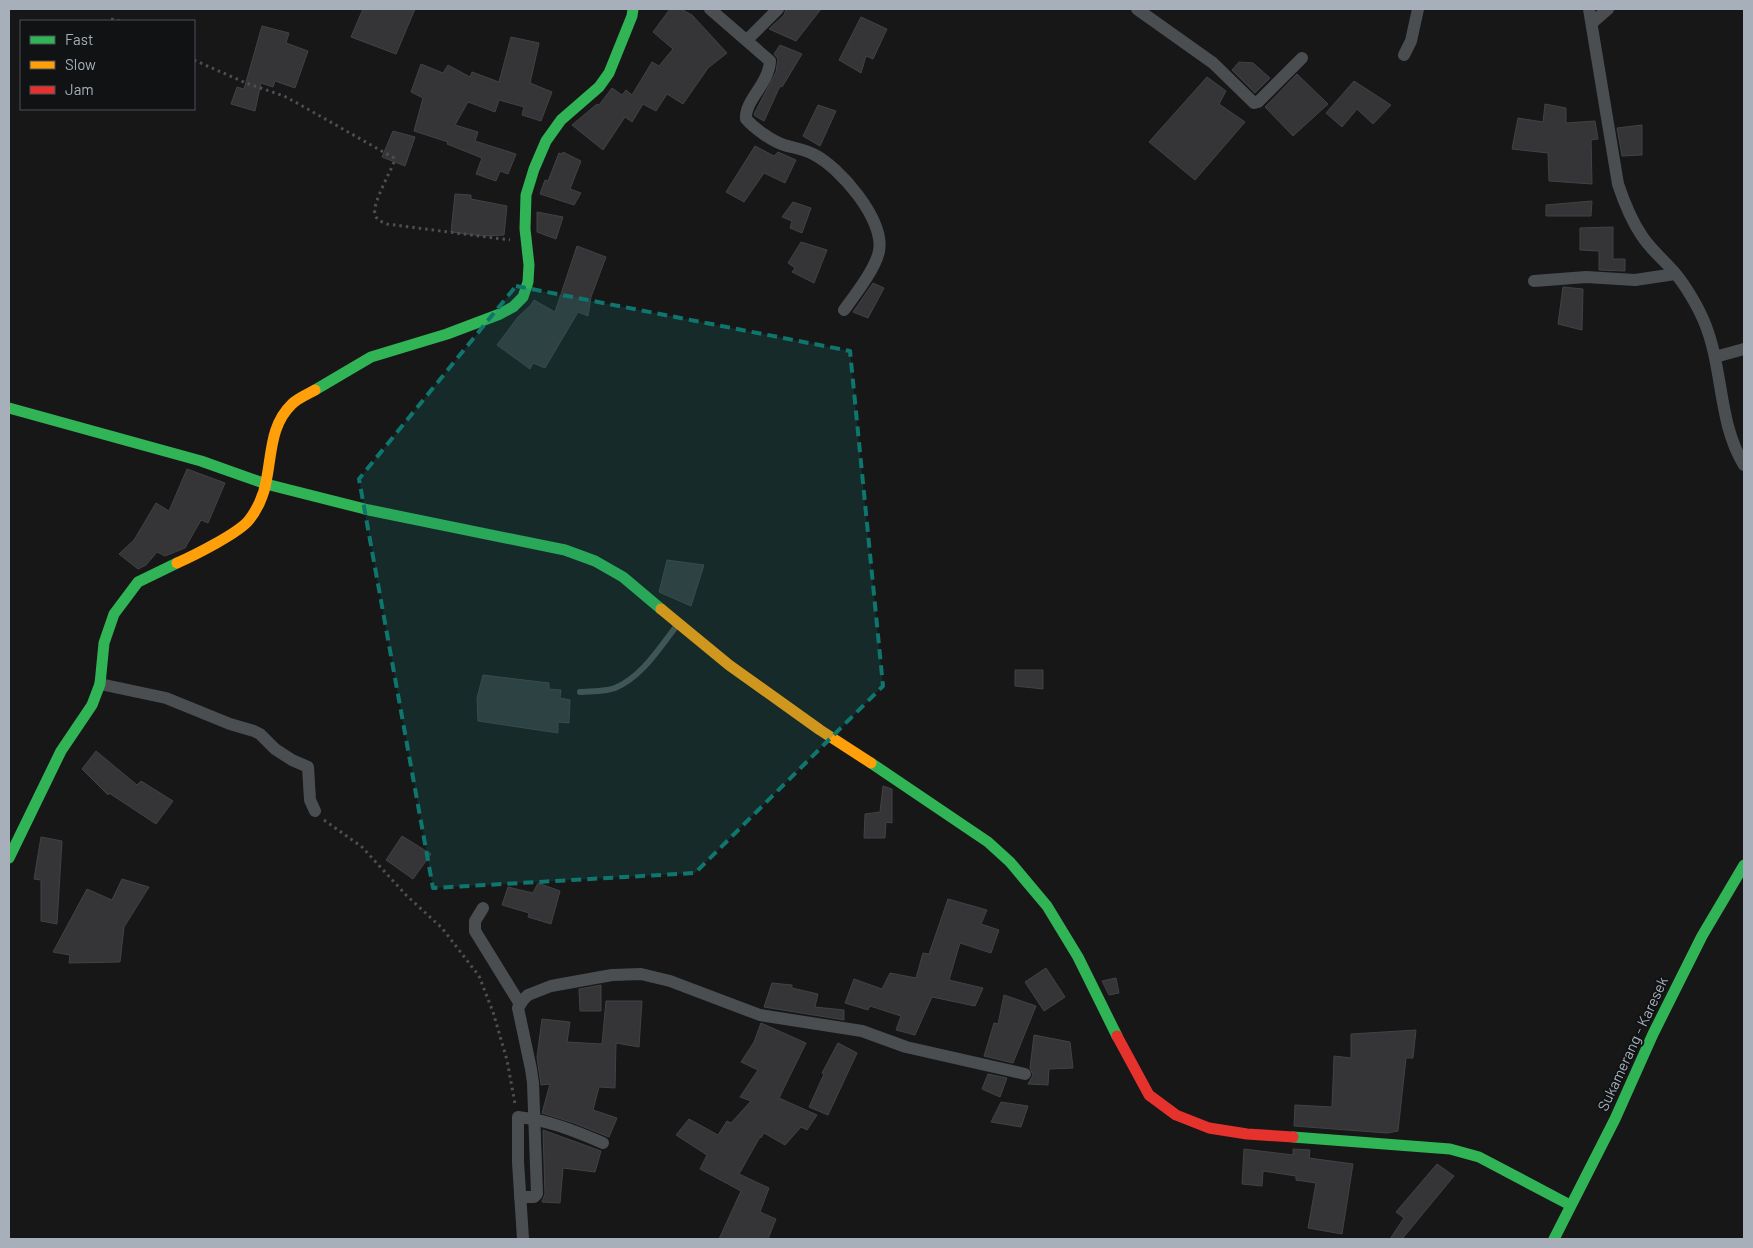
<svg xmlns="http://www.w3.org/2000/svg" width="1753" height="1248" font-family="Barlow,sans-serif">
<rect width="100%" height="100%" fill="#171718"/>
<!-- building -->
<g fill="#353537" stroke="#404244">
<path d="M363 9H415L396 54 351 37Z"/>
<path d="M670 9H681L692 15 727 53 708 68 683 104 667 94 656 111 643 104 632 122 625 117 603 150 572 125 597 104 599 105 612 88 622 95 626 90 632 95 652 62 659 66 673 49 653 32Z"/>
<path d="M786 9H821L796 41 769 29 784 15Z"/>
<path d="M861 17 887 29 873 59 866 56 861 73 839 60Z"/>
<path d="M262 26 289 33 286 43 308 51 295 88 275 81 273 87 261 83 255 111 231 104 237 87 244 89Z"/>
<path d="M511 37 539 43 530 83 552 92 541 121 522 115 524 107 499 100 495 112 468 102 455 125 478 132 475 141 516 154 508 174 500 171 496 181 476 174 482 158 447 144 448 142 414 131 423 98 411 92 421 64 443 73 448 65 470 77 472 72 499 82Z"/>
<path d="M780 45 802 54 782 87 780 86 764 121 755 116 754 114 776 72 778 59 774 54Z"/>
<path d="M1239 62 1253 63 1270 78 1255 93 1232 70Z"/>
<path d="M1297 74 1328 104 1293 136 1265 107Z"/>
<path d="M1207 77 1226 91 1219 104 1245 122 1195 180 1149 142Z"/>
<path d="M1354 81 1391 105 1373 124 1357 109 1342 127 1326 113Z"/>
<path d="M1545 104 1566 108V123L1595 121 1598 139 1591 140 1592 184 1549 181 1548 153 1512 149 1518 118 1543 122Z"/>
<path d="M818 105 836 111 820 146 803 136Z"/>
<path d="M1642 125V155L1622 156 1617 128Z"/>
<path d="M393 131 415 137 405 166 382 157Z"/>
<path d="M755 146 774 156 778 152 796 160 785 183 764 173 744 202 726 192Z"/>
<path d="M563 152 581 161 570 189 581 193 574 205 540 194 545 180 548 181 559 153 562 154Z"/>
<path d="M455 194 471 195V199L507 206 504 235 484 236 451 232Z"/>
<path d="M1592 201 1591 216H1546V205Z"/>
<path d="M793 202 811 208 802 233 790 228 792 221 782 217Z"/>
<path d="M537 212 563 217 556 239 537 232Z"/>
<path d="M1613 227V259H1625V271L1599 270V251L1580 250V228Z"/>
<path d="M801 242 827 250 814 283 792 272 795 268 788 263Z"/>
<path d="M577 246 606 257 591 297 588 316 578 312 545 368 533 363 530 369 497 345 518 317 531 305 534 300 555 312Z"/>
<path d="M873 283 884 288 868 318 853 312Z"/>
<path d="M1563 287 1583 289 1582 330 1558 324Z"/>
<path d="M187 469 225 483 208 523 201 520 185 548 165 556 157 552 146 565 138 569 119 554 134 540 156 503 169 511Z"/>
<path d="M667 560 704 565 691 606 659 592Z"/>
<path d="M1015 670H1043V689L1015 686Z"/>
<path d="M483 675 549 683V689L561 690 560 698 570 700 569 723 558 722V733L478 721 477 698Z"/>
<path d="M96 751 137 785 141 781 173 801 156 824 109 793 108 795 82 769Z"/>
<path d="M883 786 892 789V823L886 822 885 838H864L865 814 880 812Z"/>
<path d="M402 836 431 854 413 879 386 860Z"/>
<path d="M41 837 62 841 57 924 41 921V880L34 879Z"/>
<path d="M122 879 149 887 124 927 120 962 69 963 70 955 53 952 87 889 112 900Z"/>
<path d="M538 883 560 891 551 924 528 917 529 913 502 905 508 887 533 893Z"/>
<path d="M948 899 987 910 981 924 999 930 991 953 960 943 949 980 983 988 975 1006 932 997 915 1035 896 1030 901 1016 870 1006 868 1010 845 1003 854 979 882 989 890 973 916 978 923 953 929 954Z"/>
<path d="M1046 968 1065 997 1044 1011 1025 982Z"/>
<path d="M1116 978 1119 993 1109 995 1102 981Z"/>
<path d="M772 983 792 985V988L818 994 815 1007 844 1010V1020L764 1007Z"/>
<path d="M601 985V1011H580L579 989Z"/>
<path d="M1004 995 1036 1006 1013 1063 984 1056 994 1023 998 1024Z"/>
<path d="M606 1001H642L639 1047 616 1043 615 1088 599 1087 593 1110 617 1118 609 1137 574 1123 542 1113 550 1084 541 1085 537 1057 542 1019 570 1022 567 1042 602 1044Z"/>
<path d="M761 1023 806 1043 779 1098 817 1115 807 1130 801 1127 785 1145 764 1133 761 1138 760 1137 739 1174 769 1188 760 1212 776 1219 768 1239H719L741 1191 700 1169 707 1155 676 1135 689 1119 718 1135 727 1121 731 1123 751 1101 740 1097 758 1070 741 1062 754 1042Z"/>
<path d="M1416 1030 1413 1058H1406L1398 1131 1387 1133 1294 1126 1295 1105 1332 1107 1334 1056 1351 1058V1034Z"/>
<path d="M1034 1035 1070 1042 1073 1068 1049 1069 1048 1085 1028 1084 1033 1075 1030 1068Z"/>
<path d="M838 1043 857 1053 828 1115 809 1107 824 1074 822 1073Z"/>
<path d="M988 1074 1007 1078 1000 1097 982 1089Z"/>
<path d="M1001 1102 1028 1106 1021 1127 991 1122Z"/>
<path d="M543 1130 601 1151 595 1172 563 1168 560 1203 542 1202 545 1194Z"/>
<path d="M1244 1149 1293 1155V1149L1310 1150 1309 1158 1353 1164 1342 1234 1308 1228 1316 1183 1296 1180V1176L1263 1171 1262 1186 1242 1184Z"/>
<path d="M1437 1164 1454 1176 1402 1239H1390L1404 1218 1396 1212Z"/>
</g>
<g fill="none" stroke-linecap="round" stroke-linejoin="round">
<!-- path -->
<g stroke="#4d4f52" stroke-width="3" stroke-dasharray="2.5 4" stroke-linecap="butt">
<path d="M111 19 120 21"/>
<path d="M194 60 246 83 284 96 297 103 394 158V162C390 173 372 204 375 214 376 220 382 222 387 224L510 240"/>
<path d="M324 820 362 847 406 895 442 928 479 976 493 1012 507 1060 515 1104"/>
</g>
<!-- lane -->
<path stroke="#4b4e51" stroke-width="6" d="M580 692C590 691 605 692 615 688 642 677 660 647 678 624"/>
<!-- street -->
<g stroke="#4b4e51" stroke-width="12">
<path d="M710 9 770 61C769 84 744 101 746 119 755 129 772 141 784 145 794 148 804 149 813 154 840 167 885 220 879 251 876 268 855 295 844 310"/>
<path d="M1137 9 1213 63 1254 103 1258 102 1302 58"/>
<path d="M1589 9 1618 184C1624 202 1631 220 1642 236 1651 250 1665 261 1675 273 1685 285 1697 305 1703 319 1724 366 1717 421 1744 465"/>
<path d="M1592 23 1608 9"/>
<path d="M747 40 778 9"/>
<path d="M1404 55 1411 41 1418 9"/>
<path d="M1534 281 1586 277 1635 280 1675 274"/>
<path d="M1715 357 1744 349"/>
<path d="M100 684 166 698 230 724 254 731 260 734 275 749 292 760 308 767 310 800 315 811"/>
<path d="M483 908 475 921V931L520 1004"/>
<path d="M520 1197H534L537 1194 533 1083 531 1069 518 1008 523 1000 528 995 551 986 612 975 641 974 670 981 760 1015 862 1031 906 1047 1025 1074"/>
<path d="M523 1239 518 1162V1117C548 1120 575 1131 603 1143"/>
</g>
<!-- fast -->
<g stroke="#30b455" stroke-width="11">
<path d="M315 390 371 357 447 334 500 314 513 307 523 297 528 282 529 265 525 229 526 195 534 169 546 141 561 120 599 87 609 73 632 16 633 9"/>
<path d="M9 408 201 461 266 484 369 510 565 550 595 561 623 577 661 609"/>
<path d="M871 763 988 842 1010 862 1047 906 1078 957 1117 1036"/>
<path d="M9 858 61 751 92 705 100 684 104 643 114 614 138 582 177 563"/>
<path d="M1293 1137 1450 1149 1479 1157 1570 1205"/>
<path d="M1554 1239 1615 1119 1653 1034 1702 936 1744 865"/>
</g>
<!-- slow -->
<g stroke="#ff9f0a" stroke-width="11">
<path d="M177 563C193 556 239 533 249 520 257 510 264 495 266 482 272 454 270 425 292 404 298 398 308 394 315 390"/>
<path d="M661 609 729 665 820 730 871 763"/>
</g>
<!-- jam -->
<path stroke="#e5322d" stroke-width="11" d="M1117 1036 1149 1095 1176 1115 1209 1128 1247 1134 1293 1137"/>
</g>
<!-- marked area -->
<path fill="#0f766e" fill-opacity="0.2" stroke="#0f766e" stroke-width="4" stroke-dasharray="10 6" stroke-linejoin="round" d="M516 286 850 351 883 686 695 873 433 888 359 479Z"/>
<g text-anchor="middle" stroke-width="4" stroke-linejoin="round" paint-order="stroke">
<!-- street labels -->
<g font-size="15" fill="#a7b0ba" stroke="#111214">
<text transform="translate(1633 1044) rotate(-65)" y="5">Sukamerang - Karesek</text>
</g>
</g>
<!-- border -->
<rect width="1753" height="1248" fill="none" stroke="#a7b0ba" stroke-width="20"/>
<!-- legend -->
<rect x="20" y="20" width="175" height="90" fill="#111214" stroke="#4d5156"/>
<rect x="30" y="36" width="25" height="8" fill="#30b455" stroke="#4d5156"/>
<text x="65" y="45" font-size="15" fill="#a7b0ba">Fast</text>
<rect x="30" y="61" width="25" height="8" fill="#ff9f0a" stroke="#4d5156"/>
<text x="65" y="70" font-size="15" fill="#a7b0ba">Slow</text>
<rect x="30" y="86" width="25" height="8" fill="#e5322d" stroke="#4d5156"/>
<text x="65" y="95" font-size="15" fill="#a7b0ba">Jam</text>
</svg>
